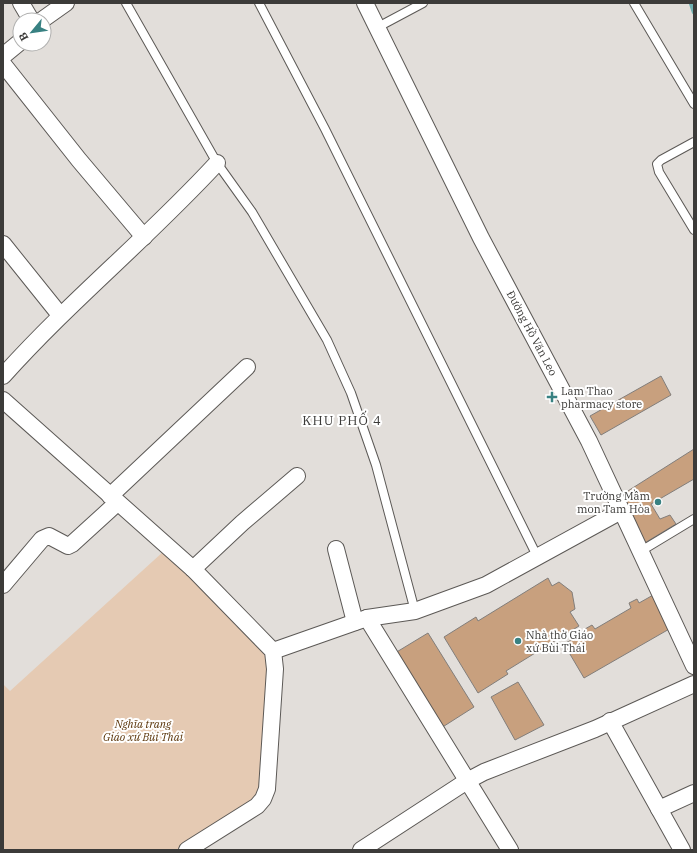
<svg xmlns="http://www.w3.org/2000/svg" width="697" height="853" font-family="'IBM Plex Serif',serif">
<rect width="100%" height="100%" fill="#e2deda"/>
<!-- green -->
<path fill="#e5cab3" d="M164 551 268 654 262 789 247 805 177 850H3V684L10 691Z"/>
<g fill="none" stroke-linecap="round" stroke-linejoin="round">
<!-- stream -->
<path stroke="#70b1b1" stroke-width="4.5" d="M691 3 694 12"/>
</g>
<!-- building -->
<g fill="#c8a07e" stroke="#827e7b">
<path d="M661 376 671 395 601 435 590 416Z"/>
<path d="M694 449V479L651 504 660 519 670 515 676 524 643 544 620 496Z"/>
<path d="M548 578 552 586 559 582 572 592 575 609 570 612 579 626 506 671 508 674 478 693 444 637 476 617 478 621Z"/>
<path d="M655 594 671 628 584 678 564 644 580 635 578 633 592 625 595 629 631 608 629 603 637 599 639 603Z"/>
<path d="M428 633 474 707 441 728 395 653Z"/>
<path d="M518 682 544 725 515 740 491 697Z"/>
</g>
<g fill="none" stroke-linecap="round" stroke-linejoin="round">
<defs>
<g id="service">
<path d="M126 3 217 163 252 212 327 340 351 393 376 465 415 611"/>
<path d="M259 3 325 129 537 556"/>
<path d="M634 3 694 104"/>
<path d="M378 27 423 3"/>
<path d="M694 142 661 160 657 164 659 172 694 230"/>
<path d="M641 551 694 519"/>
</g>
<g id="minor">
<path d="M21 3 31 20"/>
<path d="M365 3 481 238 589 441 694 666"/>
<path d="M42 20 66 3"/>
<path d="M3 56 20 42"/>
<path d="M3 64 79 160 144 237"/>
<path d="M3 244 60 315"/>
<path d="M3 376C70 301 149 237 217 163"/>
<path d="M3 400 193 569 273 651 275 669 267 789 263 799 257 806 187 850"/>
<path d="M110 496 247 367"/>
<path d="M336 549 355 622"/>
<path d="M193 569 242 523 297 476"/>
<path d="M3 585 42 539 49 536 68 546 72 544 117 503"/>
<path d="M367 618 510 850"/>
<path d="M273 651 367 618 415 611 486 585 621 511"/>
<path d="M610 721 682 850"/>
<path d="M659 809 694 793"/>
<path d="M361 850 467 781 484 772 595 729 694 684"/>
</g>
</defs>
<!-- service casing -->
<use href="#service" stroke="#5c5956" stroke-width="10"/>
<!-- minor casing -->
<use href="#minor" stroke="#5c5956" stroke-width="18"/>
<!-- service -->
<use href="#service" stroke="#fff" stroke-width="8"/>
<!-- minor -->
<use href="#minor" stroke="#fff" stroke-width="16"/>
</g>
<!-- markers -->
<g fill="#388182" stroke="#fff" stroke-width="1.5">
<path d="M550 391h4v4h4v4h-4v4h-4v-4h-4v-4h4z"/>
<circle cx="658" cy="502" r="4"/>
<circle cx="518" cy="641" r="4"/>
</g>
<g text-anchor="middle" stroke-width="4" stroke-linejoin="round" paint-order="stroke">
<!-- street labels -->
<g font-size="11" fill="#3c3b39" stroke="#fff">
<text transform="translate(532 333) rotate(62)" y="4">Đường Hồ Văn Leo</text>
</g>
<!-- poi labels -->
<g font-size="11" fill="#3c3b39" stroke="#fff" text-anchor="start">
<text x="561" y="395">Lam Thao<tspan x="561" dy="13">pharmacy store</tspan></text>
<text x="650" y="500" text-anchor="end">Trường Mầm<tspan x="650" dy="13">mon Tam Hòa</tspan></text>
<text x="526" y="639">Nhà thờ Giáo<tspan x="526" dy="13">xứ Bùi Thái</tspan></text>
</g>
<!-- park labels -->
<g font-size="11" font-style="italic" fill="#593307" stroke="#fff">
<text x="143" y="728">Nghĩa trang<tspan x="143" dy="13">Giáo xứ Bùi Thái</tspan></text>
</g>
<!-- quarter labels -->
<g font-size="13" letter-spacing="1" fill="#3c3b39" stroke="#fff">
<text x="342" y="425">KHU PHỐ 4</text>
</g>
</g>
<!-- border -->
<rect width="697" height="853" fill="none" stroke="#3c3b39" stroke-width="8"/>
<!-- north arrow -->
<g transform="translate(32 32) rotate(241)"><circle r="19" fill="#ffffff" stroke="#b1b1b0"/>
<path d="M0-3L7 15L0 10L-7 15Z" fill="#388182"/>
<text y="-6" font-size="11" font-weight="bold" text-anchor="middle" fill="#3c3b39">B</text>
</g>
</svg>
